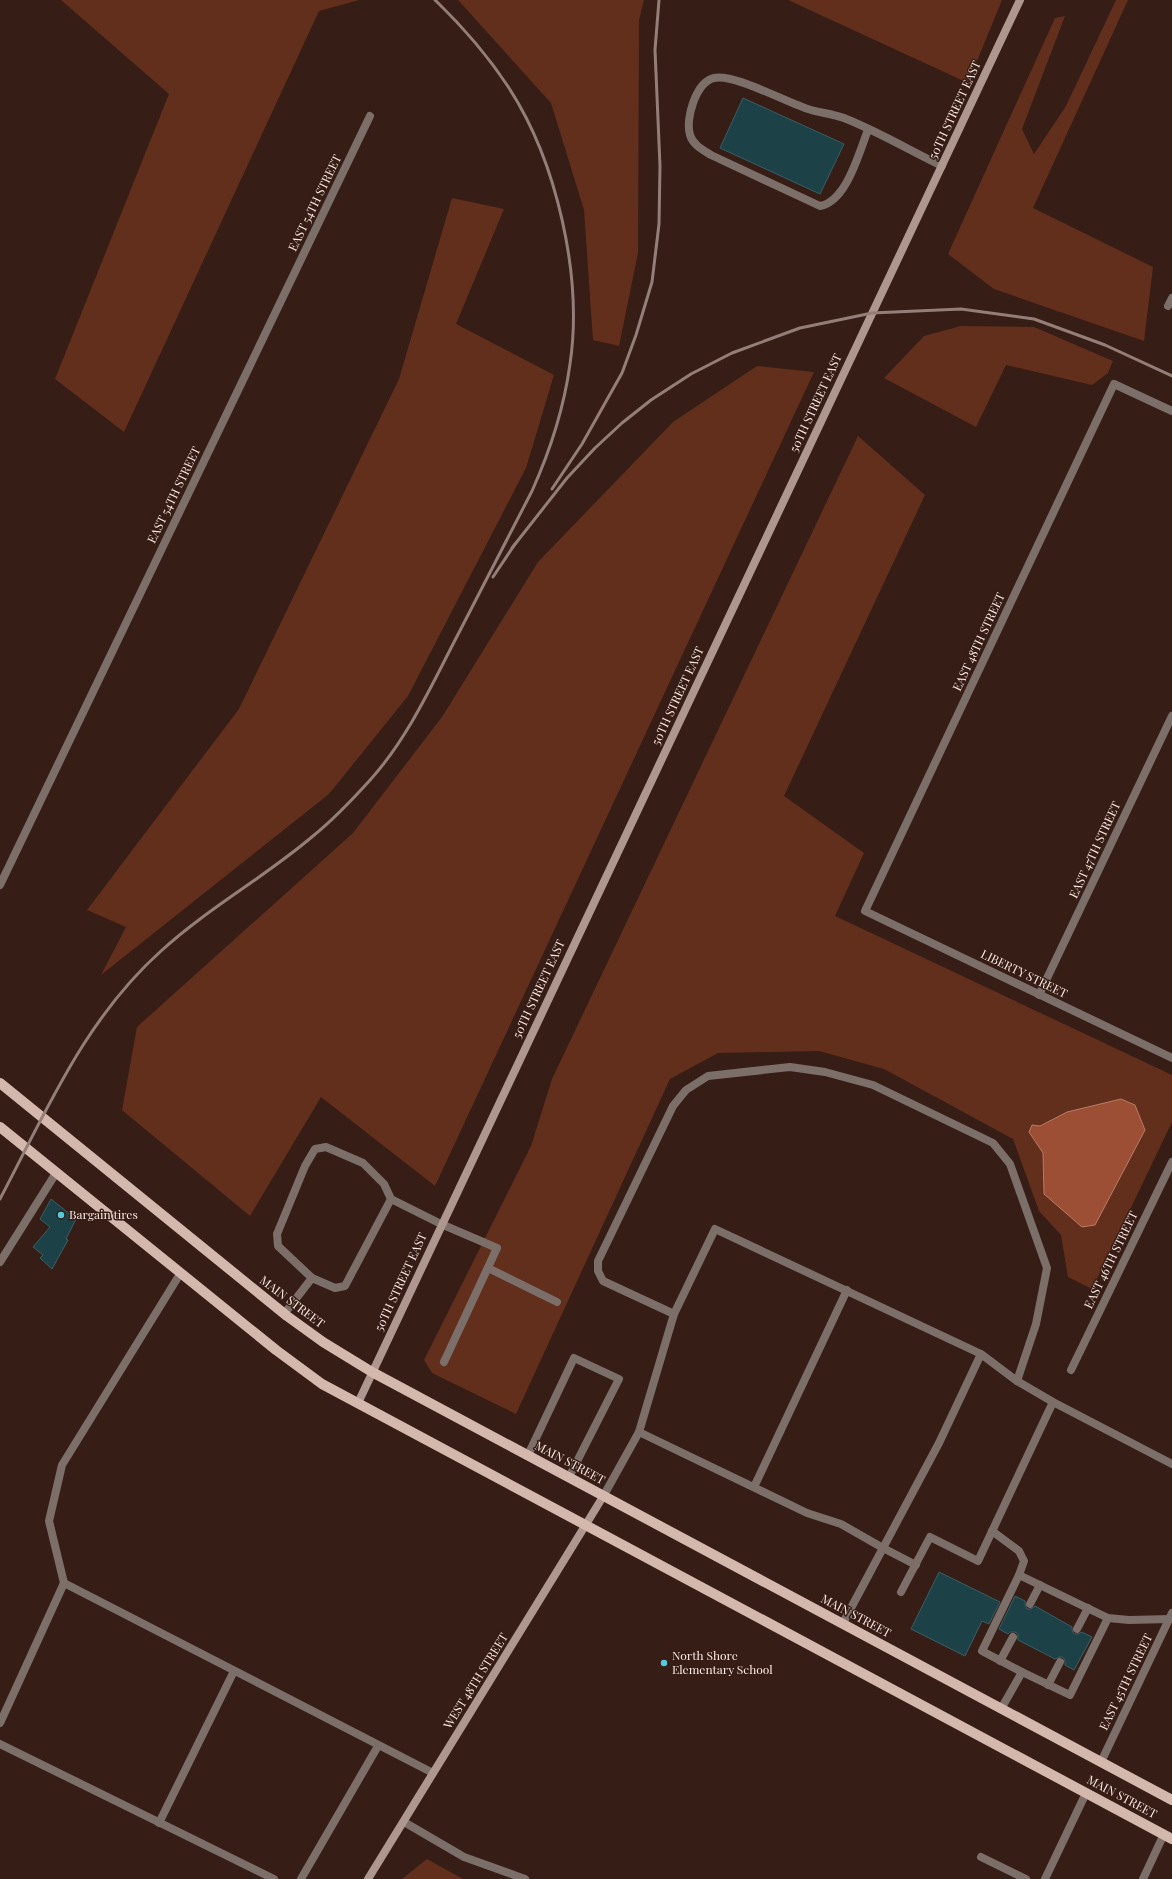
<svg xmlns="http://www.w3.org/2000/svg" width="1172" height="1879" font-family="'Playfair Display',serif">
<rect width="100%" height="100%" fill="#361d15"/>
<!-- green -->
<g fill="#632f1d" fill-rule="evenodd">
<path d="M61 0H359L319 11 124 432 55 379 169 94Z"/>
<path d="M458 0H644L639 20 638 253 619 346 593 340 584 210 551 103Z"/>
<path d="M788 0H1002L968 83Z"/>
<path d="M1116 0H1128L1033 208 1153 267 1144 341 994 289 948 254 1055 18 1065 16 1022 129 1034 154 1066 106Z"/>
<path d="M452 198 504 209 456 324 554 375 526 468 408 696 329 794 101 975 126 927 87 910 239 709 399 379Z"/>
<path d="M961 326 1034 327 1113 361 1108 373 1092 385 1006 365 976 427 884 378 924 336Z"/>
<path d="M757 366 814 372 435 1186 321 1097 250 1216 122 1110 137 1027 353 833 442 717 538 562 673 422Z"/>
<path d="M858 436 925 495 784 796 864 853 835 916 1172 1075V1122L1092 1289 1068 1277 1061 1235 1039 1211 1013 1139 884 1069 819 1051 718 1053 670 1079 516 1414 432 1373 424 1360 531 1146 552 1079ZM1121 1099 1135 1105 1044 1194 1043 1153 1029 1132 1032 1125 1040 1126 1067 1112Z"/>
<path d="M427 1859 463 1879H402Z"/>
</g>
<!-- water -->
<path fill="#9c4f34" stroke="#b87d68" d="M1121 1099 1135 1105 1145 1130 1095 1225 1082 1227 1044 1194 1043 1153 1029 1132 1032 1125 1040 1126 1067 1112Z"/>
<!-- building -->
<g fill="#1c4147" stroke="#3a5e65">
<path d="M743 98 844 144 820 194 720 148Z"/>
<path d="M51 1199 76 1219 66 1239 68 1240 52 1269 40 1258 43 1255 33 1247 50 1227 40 1219Z"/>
<path d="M939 1572 1000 1602 989 1624 982 1621 965 1656 911 1629Z"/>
<path d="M1015 1596 1025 1601V1605L1027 1609H1031L1035 1606 1072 1627V1630L1074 1634H1078L1082 1632 1092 1637 1074 1670 1065 1665V1661L1063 1657H1059L1055 1659 1018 1640V1634L1015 1632H1010L1008 1634 999 1629Z"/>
</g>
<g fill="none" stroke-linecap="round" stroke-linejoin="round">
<!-- lane -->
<g stroke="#7c6e69" stroke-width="8">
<path d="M868 130C859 152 847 201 820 206L711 155C703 150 693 145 690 135 685 119 696 82 714 78 734 73 789 104 811 110 822 113 833 114 844 118 877 131 909 150 942 166"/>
<path d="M488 1268 557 1302"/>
<path d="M312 1278 278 1246 277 1234 305 1166 315 1149 326 1147 363 1163 384 1184 391 1199"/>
<path d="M284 1314 312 1278 335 1288 345 1286 391 1199 441 1224 497 1248 444 1362"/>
<path d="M674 1314 715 1229 981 1354"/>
<path d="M639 1432 674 1314 603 1281 598 1271V1261L673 1106 686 1090 708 1076 790 1067 825 1072 873 1085 993 1143 1010 1164 1047 1268 1036 1324 1017 1381 1053 1402 1172 1464"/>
<path d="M528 1455 574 1358 619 1379 569 1477"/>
<path d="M754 1487 847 1290"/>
<path d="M604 1495 639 1432 807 1513 841 1524 883 1548 843 1623"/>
<path d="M992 1531 1019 1551 1024 1561 1019 1575"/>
<path d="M916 1565 883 1548 939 1443 981 1354 1017 1381"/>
<path d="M64 1583 433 1773"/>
<path d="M901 1592 930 1537 978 1561 1053 1402"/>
<path d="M1030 1604 1040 1585"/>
<path d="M1077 1629 1088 1608"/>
<path d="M1000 1661 1013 1637"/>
<path d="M1022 1672 1070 1695 1108 1618"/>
<path d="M1048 1685 1060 1662"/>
<path d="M1001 1709 1022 1672 982 1651 1019 1575 1108 1618 1129 1620 1170 1619"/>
<path d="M0 1723 64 1583 49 1521 62 1465 180 1274"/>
<path d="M0 1744 274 1879"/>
<path d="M404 1822 464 1857 525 1879"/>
<path d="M159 1823 234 1671"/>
<path d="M981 1857 1026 1879"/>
<path d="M301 1879 378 1746"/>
<path d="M1143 1879 1164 1834"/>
</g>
<!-- street -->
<g stroke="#7c6e69" stroke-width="8">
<path d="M1168 306 1172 298"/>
<path d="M1172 411 1114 384 865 911 1172 1058"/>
<path d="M0 885 370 116"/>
<path d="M1039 995 1172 716"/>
<path d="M0 1262 56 1173"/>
<path d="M1071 1370 1172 1162"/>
<path d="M1101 1762 1172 1613"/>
<path d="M1045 1879 1086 1793"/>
</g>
<!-- secondary -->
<g stroke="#ad978f" stroke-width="8">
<path d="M358 1403 1020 0"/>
<path d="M368 1879 604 1495"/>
</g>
<!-- primary -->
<g stroke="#d4b7ad" stroke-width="10">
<path d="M0 1083 287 1316 323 1342 372 1372 1172 1800"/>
<path d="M0 1127 276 1350 322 1384 1172 1839"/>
</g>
<!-- rail -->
<g stroke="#947f78" stroke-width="3">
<path d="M552 489 582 444 622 373 636 335 652 282 659 224 660 166 655 50 659 0"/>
<path d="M512 548 567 478 595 448 622 423 651 400 691 374 732 353 800 328 872 313 961 309 1034 319 1105 345 1172 376"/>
<path d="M493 577 515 544"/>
<path d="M0 1199C47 1110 85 1019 161 951 208 908 265 877 313 836 334 819 353 799 371 779 405 741 428 693 451 648 478 596 505 544 532 491 550 451 564 408 570 364 583 277 557 162 509 88 488 56 463 27 435 0"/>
</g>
</g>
<!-- markers -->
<g fill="#54cadd" stroke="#361d15" stroke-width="1.5">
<circle cx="61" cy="1215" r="4"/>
<circle cx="664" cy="1663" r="4"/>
</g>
<g text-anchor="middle" stroke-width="3" stroke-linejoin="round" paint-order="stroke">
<!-- street labels -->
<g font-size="12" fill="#fae8e2" stroke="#361d15">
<text transform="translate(955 110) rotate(-65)" y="4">50TH STREET EAST</text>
<text transform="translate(315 203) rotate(-64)" y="4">EAST 54TH STREET</text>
<text transform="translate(816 403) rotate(-65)" y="4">50TH STREET EAST</text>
<text transform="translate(174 495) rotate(-64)" y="4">EAST 54TH STREET</text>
<text transform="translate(979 642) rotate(-65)" y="4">EAST 48TH STREET</text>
<text transform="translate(678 696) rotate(-65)" y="4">50TH STREET EAST</text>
<text transform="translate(1095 850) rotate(-65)" y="4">EAST 47TH STREET</text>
<text transform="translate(1024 974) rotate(26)" y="4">LIBERTY STREET</text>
<text transform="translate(539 989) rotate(-65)" y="4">50TH STREET EAST</text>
<text transform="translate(1111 1260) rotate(-64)" y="4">EAST 46TH STREET</text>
<text transform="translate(401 1282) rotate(-65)" y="4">50TH STREET EAST</text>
<text transform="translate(292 1302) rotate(37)" y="4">MAIN STREET</text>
<text transform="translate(570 1463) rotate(28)" y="4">MAIN STREET</text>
<text transform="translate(856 1616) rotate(28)" y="4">MAIN STREET</text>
<text transform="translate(476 1681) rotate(-58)" y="4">WEST 48TH STREET</text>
<text transform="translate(1126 1682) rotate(-64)" y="4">EAST 45TH STREET</text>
<text transform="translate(1122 1797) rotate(28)" y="4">MAIN STREET</text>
</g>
<!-- poi labels -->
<g font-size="12" fill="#fae8e2" stroke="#361d15" text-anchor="start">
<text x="69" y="1219">Bargain tires</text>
<text x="672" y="1660">North Shore<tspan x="672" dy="14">Elementary School</tspan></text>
</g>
</g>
</svg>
